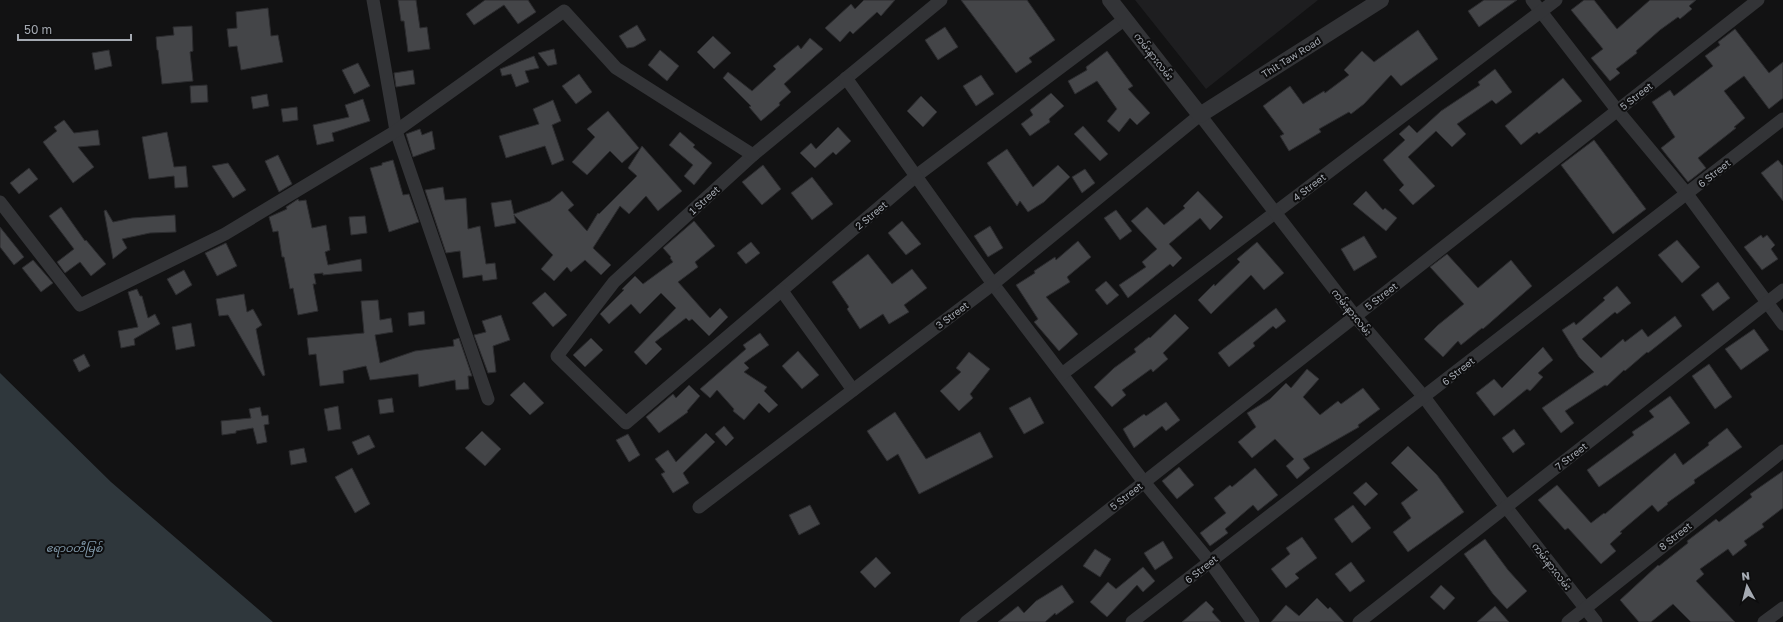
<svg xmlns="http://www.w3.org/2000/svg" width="1783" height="622" font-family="'Golos Text','Noto Sans Myanmar',sans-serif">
<rect width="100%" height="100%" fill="#121213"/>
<!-- built -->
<path fill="#1e1e20" d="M1135 0H1318L1206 89Z"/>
<!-- water -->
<path fill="#2f373c" d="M0 373 111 482 273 622H0Z"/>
<!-- building -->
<g fill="#444548" stroke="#2c2c2f">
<path d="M398 0H416L420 28 427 27 430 49 408 52 404 21H401Z"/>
<path d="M485 0H528L536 12 518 24 504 5 474 25 466 14Z"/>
<path d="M864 0H895L881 16 877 12 853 34 850 31 840 42 825 28 851 4 855 9Z"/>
<path d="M961 0H1027L1055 40 1029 58 1032 62 1016 73Z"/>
<path d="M1484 0H1517L1479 27 1468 11Z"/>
<path d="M1584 0H1594L1617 29 1650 0H1696L1689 6 1692 9 1680 19 1678 17 1660 30 1636 51 1637 53 1616 69 1620 73 1610 81 1591 58 1603 49 1571 10Z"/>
<path d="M268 8 271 36 278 35 283 62 241 70 237 46 229 47 227 29 237 28 236 12Z"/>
<path d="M637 25 646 40 634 47 627 48 619 36Z"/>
<path d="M192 26 193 51 190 52 193 81 162 84 158 50H157L156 37 174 35 173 27Z"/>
<path d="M945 27 958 47 938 60 925 40Z"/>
<path d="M1735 29 1769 73 1783 62V98L1769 109 1744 76 1724 91 1745 118 1734 127 1736 128 1698 158 1706 168 1688 182 1661 148 1675 137 1652 102 1670 90 1674 96 1713 66 1705 56 1720 45 1718 42Z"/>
<path d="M1418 30 1438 59 1401 86 1391 75 1364 104 1351 114 1349 112 1319 129 1321 132 1289 151 1280 136 1284 134 1263 106 1290 86 1303 104 1324 91 1325 93 1349 75 1344 70 1362 51 1374 62Z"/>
<path d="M713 36 731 53 714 69 697 52Z"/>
<path d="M810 38 823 49 784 84 791 92 779 103 780 105 761 121 749 107 751 106 723 78 728 72 752 91 776 69 773 66 798 45 801 49Z"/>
<path d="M554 49 557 64 548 66 538 53Z"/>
<path d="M109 50 112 66 95 70 92 53Z"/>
<path d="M660 50 679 66 667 81 648 65Z"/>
<path d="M1107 51 1133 86 1128 89 1150 113 1137 125 1130 118 1119 132 1107 121 1117 109 1097 81 1075 94 1068 81 1087 70 1086 67Z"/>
<path d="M534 56 539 68 525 71 529 82 516 87 511 74 502 76 500 69Z"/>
<path d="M358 63 370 86 354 94 342 70Z"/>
<path d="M1495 69 1512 92 1496 104 1492 100 1457 124 1466 134 1452 147 1436 131 1408 157 1435 186 1413 205 1399 190 1404 185 1383 160 1405 140 1399 134 1409 125 1417 133 1441 111 1480 85 1478 82Z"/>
<path d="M413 70 415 84 396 87 394 73Z"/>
<path d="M579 74 592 92 576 104 562 86Z"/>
<path d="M981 75 994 94 976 106 963 86Z"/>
<path d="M1563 78 1582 101 1539 134 1537 132 1521 145 1505 126Z"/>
<path d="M207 85 208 102 191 103 190 86Z"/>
<path d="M1051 93 1064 106 1049 119 1050 122 1030 136 1021 124 1033 115 1030 110Z"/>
<path d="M267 94 269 106 253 109 251 97Z"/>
<path d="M921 96 937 112 923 127 907 111Z"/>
<path d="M363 99 370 121 332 133 334 141 317 145 313 125 349 117 345 105Z"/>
<path d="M553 100 561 121 552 125 564 160 552 165 545 146 506 158 499 136 539 124 533 109Z"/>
<path d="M297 107 298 120 283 122 281 109Z"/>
<path d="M608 111 639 148 622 163 610 151 587 175 572 162 595 137 587 129Z"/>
<path d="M64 120 74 133 98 130 100 145 78 147 94 167 73 183 43 142 57 131 54 127Z"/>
<path d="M1083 126 1108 154 1100 161 1074 134Z"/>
<path d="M838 127 851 141 836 155 833 152 815 168 800 153 811 143 816 149Z"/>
<path d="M420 129 422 135 432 131 435 149 413 157 406 134Z"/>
<path d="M167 132 174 167 186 166 188 187 175 188 174 176 149 179 142 137Z"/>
<path d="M680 132 695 145 693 147 712 163 694 185 684 176 693 165 669 145Z"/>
<path d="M1594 140 1646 209 1613 234 1561 165Z"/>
<path d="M642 146 682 191 658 211 646 196 629 214 620 206 593 248 611 265 601 275 585 260 571 272 567 267 554 281 541 269 553 255 514 215 516 223 495 227 491 203 511 200 514 214 550 201 562 191 574 205 568 210 587 231 598 213 599 214 637 176 628 168Z"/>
<path d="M1007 149 1033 187 1058 165 1070 177 1044 202 1028 212 1020 201 1017 206 987 163Z"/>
<path d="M278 155 292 184 279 192 265 161Z"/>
<path d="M393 160 403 195 409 194 419 222 389 232 370 168 382 165V163Z"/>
<path d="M1778 160 1783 166V201L1761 173Z"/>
<path d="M228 163 246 190 233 198 212 166Z"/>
<path d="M763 165 781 189 762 205 742 182Z"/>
<path d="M29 168 38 179 19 194 10 183Z"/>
<path d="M1085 169 1095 183 1082 193 1072 177Z"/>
<path d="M812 177 833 204 812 220 791 193Z"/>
<path d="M443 187 445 200 466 198 468 229 480 226 486 264 495 263 497 279 483 281 482 275 463 278 460 251 446 253 425 190Z"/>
<path d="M1198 191 1223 217 1210 230 1200 218 1169 244 1182 258 1173 267 1170 264 1128 298 1119 285 1146 267 1142 262 1157 249 1131 221 1147 207 1164 225 1185 208 1183 206Z"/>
<path d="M1366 191 1383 210 1385 208 1397 218 1386 231 1353 204Z"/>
<path d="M298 199 299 201 306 200 312 228 326 225 330 250 325 252 328 265 361 259 362 271 323 275V273L314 274 316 284H313L318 311 298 315 293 288 290 289 284 257H282L278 231 273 232 269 217 287 209 286 207Z"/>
<path d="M61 207 85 241 86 240 106 264 91 276 80 262 65 273 57 262 74 249 49 216Z"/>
<path d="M106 210 113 222 132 218 175 215 176 232 150 233 122 239 127 248 113 259 104 211Z"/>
<path d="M1116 210 1132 231 1120 240 1104 218Z"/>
<path d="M365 216 367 233 351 235 349 217Z"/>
<path d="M694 221 715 246 695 262 698 267 678 282 710 318 720 308 728 317 709 336 692 319 689 321 686 318 655 342 662 349 646 365 634 352 676 308 661 293 640 314 631 304 609 324 600 314 624 290 622 289 635 276 643 284 673 262 670 258 671 257 663 248Z"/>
<path d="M902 221 921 244 906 255 888 233Z"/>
<path d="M990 226 1003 248 988 257 974 236Z"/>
<path d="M0 227 24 257 14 265 0 247Z"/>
<path d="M1761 235 1763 238 1767 235 1775 245 1771 249 1778 259 1762 270 1744 247Z"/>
<path d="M1364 236 1377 257 1354 271 1341 249Z"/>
<path d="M1677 240 1700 267 1682 283 1658 255Z"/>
<path d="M1078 241 1091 257 1067 277 1070 282 1046 297 1078 334 1059 351 1034 322 1038 319 1016 285 1035 273 1034 271 1055 257 1056 260Z"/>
<path d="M751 242 760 253 746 264 737 253Z"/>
<path d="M1257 242 1284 273 1264 290 1251 275 1211 314 1198 300 1214 284 1215 286 1240 262 1237 259Z"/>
<path d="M226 243 237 266 217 276 205 253Z"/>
<path d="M868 254 892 284 912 269 927 288 904 305 909 312 889 324 883 314 860 329 847 309 849 307 832 282Z"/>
<path d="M1447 254 1478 288 1511 260 1532 286 1483 329 1482 328 1461 345 1458 341 1443 357 1424 339 1438 325 1464 304 1430 267Z"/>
<path d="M33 260 53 283 41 292 22 268Z"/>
<path d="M184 270 192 285 176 295 167 279Z"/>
<path d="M1106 281 1119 295 1107 305 1095 290Z"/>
<path d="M1718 282 1730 298 1713 311 1701 295Z"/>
<path d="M1617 286 1631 303 1617 314 1615 312 1582 339 1601 358 1623 339 1625 342 1642 329 1648 337 1675 316 1682 326 1648 353 1647 352 1625 371 1624 370 1607 386 1605 385 1565 411 1574 423 1561 433 1542 408 1594 372 1579 357 1562 330 1574 322 1576 325 1605 300 1603 298Z"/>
<path d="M137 289 140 296H142L148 318 155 314 160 324 134 339 135 345 121 348 118 331 138 327 128 292Z"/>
<path d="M545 292 567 315 553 327 532 303Z"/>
<path d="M244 294 247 312 253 309 262 325 256 329 265 375 263 376 228 315 219 316 216 299Z"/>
<path d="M378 300 380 320 391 318 393 332 375 335 380 363 415 351 454 346 453 340 459 338 472 376H468L469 389 456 390 455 380 419 387 418 374 370 380 366 366 343 371 344 383 320 386 316 354 309 355 307 338 364 333 361 301Z"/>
<path d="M1276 308 1286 321 1276 329 1273 326 1253 343 1255 346 1229 367 1218 353Z"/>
<path d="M424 311 425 324 409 326 408 313Z"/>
<path d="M1175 314 1189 328 1163 353 1168 359 1153 372 1151 369 1122 390 1126 395 1112 407 1094 387 1114 368 1136 352 1134 349 1149 337 1150 338Z"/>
<path d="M501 315 510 340 493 346 496 372 488 373 474 335 486 332 482 321Z"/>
<path d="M191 323 195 346 176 350 172 327Z"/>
<path d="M1754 329 1769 350 1741 370 1725 349Z"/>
<path d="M760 333 769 345 744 363 749 368 744 372 767 387 764 391 778 405 769 413 759 403 744 420 733 411 734 409 717 390 710 398 700 389 746 349 743 345Z"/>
<path d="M591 338 603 350 585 367 573 355Z"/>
<path d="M1543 347 1553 360 1538 373 1543 377 1530 391 1527 389 1494 416 1476 393 1494 379 1502 388Z"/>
<path d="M798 351 819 375 802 389 782 366Z"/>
<path d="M969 352 990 369 970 394 973 398 959 411 940 391 961 372 956 368Z"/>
<path d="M84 354 90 366 79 372 73 360Z"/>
<path d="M1709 364 1732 397 1715 409 1692 376Z"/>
<path d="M1307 369 1319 379 1303 397 1320 415 1338 401 1341 404 1363 388 1380 409 1358 425 1359 427 1303 459 1310 468 1297 479 1286 466 1294 459 1275 439 1252 458 1238 442 1256 427 1247 413 1270 399 1286 383 1291 388Z"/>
<path d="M524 382 544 403 530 415 510 395Z"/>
<path d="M689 385 700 396 687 411 688 412 659 433 646 417 673 394 676 398Z"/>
<path d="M1670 396 1690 423 1599 487 1587 470 1634 435 1632 432 1654 417 1649 411Z"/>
<path d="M1030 397 1044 423 1024 434 1009 408Z"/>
<path d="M392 398 394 412 380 414 378 400Z"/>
<path d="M1166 402 1180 420 1166 431 1162 426 1134 448 1123 429 1144 414 1146 416Z"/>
<path d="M338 406 341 429 328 431 324 409Z"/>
<path d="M260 407 262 416 268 415 269 424 264 425 267 442 257 444 253 428 236 431V433L222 435 221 421 251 418 249 409Z"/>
<path d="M895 412 926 459 980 432 993 457 919 494 898 454 887 461 867 431Z"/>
<path d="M724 426 734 438 726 446 715 434Z"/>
<path d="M1727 428 1742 447 1694 480 1695 483 1667 503 1668 504 1658 512 1652 505 1620 532 1622 533 1610 544 1616 551 1601 564 1568 528 1565 530 1538 500 1557 485 1591 523 1604 513 1605 514 1675 453 1683 465 1709 445 1708 443Z"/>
<path d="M1514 429 1525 444 1513 453 1502 438Z"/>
<path d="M482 431 501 449 485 466 465 448Z"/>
<path d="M706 433 715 442 683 473 689 483 673 493 661 474 665 472 655 459 668 450 676 462Z"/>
<path d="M628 434 640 455 629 462 616 440Z"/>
<path d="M369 435 375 447 358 455 352 442Z"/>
<path d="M1408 446 1437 475 1464 512 1408 552 1393 532 1411 518 1401 503 1418 490 1391 463Z"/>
<path d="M304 448 307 462 291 465 289 451Z"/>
<path d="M1179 467 1194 485 1177 499 1162 481Z"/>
<path d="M352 468 370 504 355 513 335 477Z"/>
<path d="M1255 468 1278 495 1258 511 1253 505 1225 529 1228 533 1210 546 1200 533 1226 513 1214 498 1230 485 1232 487Z"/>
<path d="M1783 471V508L1762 524 1764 527 1744 541 1747 545 1733 556 1728 549 1700 569 1704 574 1696 581 1735 622H1691L1673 604 1651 622H1639L1620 600 1658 565 1659 566 1688 543 1687 541 1716 519 1719 522 1752 497 1750 494Z"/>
<path d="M1366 482 1378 494 1365 506 1353 493Z"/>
<path d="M810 505 820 524 799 535 789 515Z"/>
<path d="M1353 505 1371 528 1352 543 1334 519Z"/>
<path d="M1302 537 1317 558 1295 574 1299 578 1286 588 1271 569 1290 554 1286 548Z"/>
<path d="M1485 539 1508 570 1527 591 1507 609 1493 594 1464 554Z"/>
<path d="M1163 541 1173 558 1155 570 1144 553Z"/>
<path d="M1095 549 1111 559 1100 577 1083 566Z"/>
<path d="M876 557 891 573 875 588 860 572Z"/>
<path d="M1351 562 1365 581 1350 592 1335 574Z"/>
<path d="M1143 567 1155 581 1143 592 1137 585 1107 617 1090 602 1108 582 1116 589Z"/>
<path d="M1062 585 1074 602 1056 615 1055 613 1045 622H998L1018 606 1024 613 1036 601Z"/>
<path d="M1441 585 1455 598 1444 610 1430 597Z"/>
<path d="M1317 598 1328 609 1330 607 1344 622H1271L1286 605 1299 616Z"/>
<path d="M1206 601 1214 609 1212 612 1221 622H1182Z"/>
<path d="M1495 606 1509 622H1477Z"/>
</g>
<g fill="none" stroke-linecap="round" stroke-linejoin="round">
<!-- minor -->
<g stroke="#333437" stroke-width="13">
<path d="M373 0 396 131 488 399"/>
<path d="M941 0 753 155 614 282 557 356 626 423 916 176 1125 19"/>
<path d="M1532 0 1617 110 1687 194 1783 324"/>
<path d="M846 78 993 284 1144 482 1210 562 1253 622"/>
<path d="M0 202 80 305 225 234 396 131 564 11 616 68 753 155"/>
<path d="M782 291 853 390"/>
<path d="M1062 374 1556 0"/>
<path d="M699 507 993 284 1200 115 1355 316 1424 397 1506 507 1596 622"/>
<path d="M966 622 1758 0"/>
<path d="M1132 622 1783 119"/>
<path d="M1359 622 1783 290"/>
<path d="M1568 622 1783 451"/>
<path d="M1764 622 1783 608"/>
</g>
<!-- tertiary -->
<path stroke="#333437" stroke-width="16" d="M1110 0 1200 115 1381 0"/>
</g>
<g text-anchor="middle" stroke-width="4" stroke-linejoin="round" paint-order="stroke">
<!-- street labels -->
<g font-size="10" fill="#a5aab2" stroke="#0d0d0e">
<text transform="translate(1154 56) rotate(52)" y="4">ကမ်းနားလမ်း</text>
<text transform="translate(1291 57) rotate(-32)" y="4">Thit Taw Road</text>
<text transform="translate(1636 96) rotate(-38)" y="4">5 Street</text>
<text transform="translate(1714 173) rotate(-38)" y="4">6 Street</text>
<text transform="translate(1309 187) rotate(-37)" y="4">4 Street</text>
<text transform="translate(704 200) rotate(-42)" y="4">1 Street</text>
<text transform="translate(871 215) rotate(-40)" y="4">2 Street</text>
<text transform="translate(1381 296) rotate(-38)" y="4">5 Street</text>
<text transform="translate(1352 312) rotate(51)" y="4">ကမ်းနားလမ်း</text>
<text transform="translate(952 315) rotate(-37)" y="4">3 Street</text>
<text transform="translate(1458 371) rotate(-38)" y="4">6 Street</text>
<text transform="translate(1571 456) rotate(-38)" y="4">7 Street</text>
<text transform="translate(1126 496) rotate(-38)" y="4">5 Street</text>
<text transform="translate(1675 536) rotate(-38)" y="4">8 Street</text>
<text transform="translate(1552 566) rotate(52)" y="4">ကမ်းနားလမ်း</text>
<text transform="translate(1201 569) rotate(-38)" y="4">6 Street</text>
</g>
<!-- water labels -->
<g font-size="11" font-style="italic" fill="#8098a9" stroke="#0d0d0e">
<text x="74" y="552">ဧရာဝတီမြစ်</text>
</g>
</g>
<!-- north arrow -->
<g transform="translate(1747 586) rotate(353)" stroke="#0d0d0e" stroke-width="3" paint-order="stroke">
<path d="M0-3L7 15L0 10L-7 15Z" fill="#a5aab2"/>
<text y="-6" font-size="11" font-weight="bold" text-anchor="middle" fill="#a5aab2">N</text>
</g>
<!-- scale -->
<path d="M18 34v6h113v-6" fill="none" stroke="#a5aab2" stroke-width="2"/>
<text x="24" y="34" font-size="12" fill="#a5aab2" stroke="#0d0d0e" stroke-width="3" paint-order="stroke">50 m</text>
</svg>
